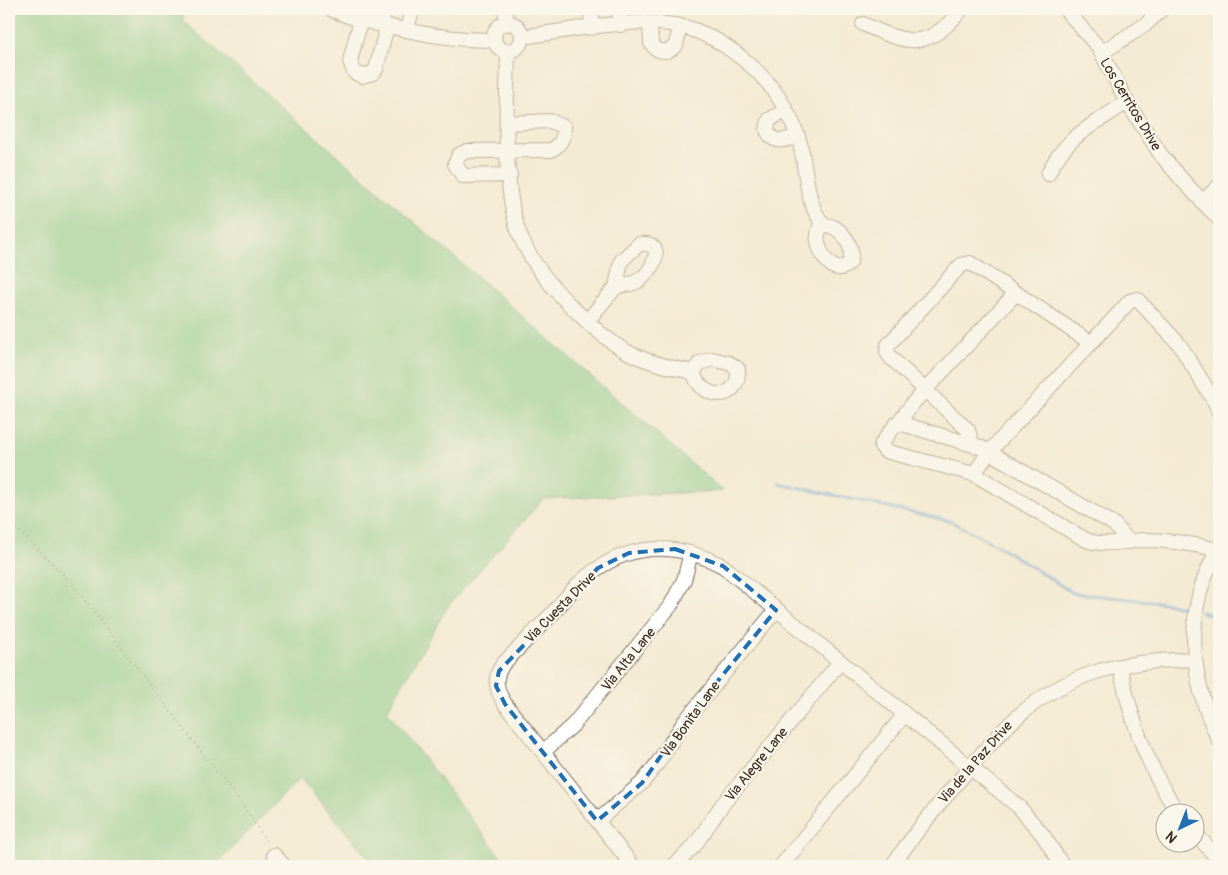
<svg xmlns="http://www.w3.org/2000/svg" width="1228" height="875" font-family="Pangolin,sans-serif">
<rect width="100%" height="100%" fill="#fbf7ec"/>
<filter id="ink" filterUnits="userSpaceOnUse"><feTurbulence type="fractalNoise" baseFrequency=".02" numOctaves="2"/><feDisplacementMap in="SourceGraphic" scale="10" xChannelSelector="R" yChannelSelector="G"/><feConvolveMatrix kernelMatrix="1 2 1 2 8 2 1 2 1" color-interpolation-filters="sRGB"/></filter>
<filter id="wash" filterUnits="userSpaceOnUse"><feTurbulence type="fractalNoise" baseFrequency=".0096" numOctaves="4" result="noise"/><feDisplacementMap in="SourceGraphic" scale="20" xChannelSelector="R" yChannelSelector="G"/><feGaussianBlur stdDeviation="1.12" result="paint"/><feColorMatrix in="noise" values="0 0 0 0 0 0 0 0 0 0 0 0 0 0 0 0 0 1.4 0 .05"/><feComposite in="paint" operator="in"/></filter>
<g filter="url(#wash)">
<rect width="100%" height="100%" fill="#f4ebd4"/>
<!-- green -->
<path fill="#7fc885" stroke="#5d7952" d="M9 9H183V21L723 491 543 499 448 606 387 711 508 866H375L300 778 215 866H9Z"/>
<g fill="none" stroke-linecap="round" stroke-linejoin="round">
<!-- stream -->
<g stroke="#65a0d5" stroke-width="3">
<path d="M778 483 950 521 1000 547 1073 593 1166 603 1193 610"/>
<path d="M1201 612 1219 617"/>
</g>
</g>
</g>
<g filter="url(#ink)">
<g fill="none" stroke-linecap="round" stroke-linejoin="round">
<defs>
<g id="minor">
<path d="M331 9C347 17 365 21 383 25 423 34 452 40 495 40"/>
<path d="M505 9 507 24"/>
<path d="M591 9 592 28"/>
<path d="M619 9 620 25"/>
<path d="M1065 9 1099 48 1127 102 1161 155 1185 183 1219 219"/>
<path d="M361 19 350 61 354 72 362 76 373 73 376 69 387 26"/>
<path d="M650 23 651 43C657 53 668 54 676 45L680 26"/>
<circle cx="508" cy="37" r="14"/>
<path d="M381 24 385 9"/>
<path d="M863 24C909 45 927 51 962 9"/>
<path d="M407 30 412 9"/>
<path d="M522 37C568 31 643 14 688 28 708 34 727 46 743 59 770 80 790 110 800 143 806 165 806 210 825 225 841 226 855 246 850 262 836 279 821 257 818 242 816 235 820 229 821 222"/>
<path d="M508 51C507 102 502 187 519 233 532 265 553 289 577 312 618 352 637 361 693 372"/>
<path d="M1101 53 1145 25 1162 9"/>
<path d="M786 110 769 120 767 130C774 146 785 140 798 136"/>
<path d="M507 123 550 121 564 127C564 138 561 145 551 150L467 151 459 155 455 164 463 176 510 175"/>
<path d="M1048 174C1066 135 1094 125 1127 102"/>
<path d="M1202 202 1219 186"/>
<path d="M639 244C666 241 655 267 642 278 635 285 625 284 616 287L621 261Z"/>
<path d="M587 321 616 287"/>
<path d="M712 359 729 363 738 369C740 393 718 402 701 386 697 383 695 377 693 372L700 363Z"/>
<path d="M899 423 980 447 1114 524 1129 542"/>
<path d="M972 444 968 430 891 358 887 352 888 345 961 265 970 263 1016 293"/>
<path d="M974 474 989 452 1091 343"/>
<path d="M1219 549C1182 607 1190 681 1219 740"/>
<path d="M1219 550C1194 544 1170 540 1145 540 1124 541 1106 547 1086 540L974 474 885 451 881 446C884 436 906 415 913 403L1016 293 1091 343 1130 301 1137 299 1179 344 1216 404 1219 413"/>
<path d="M1120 668C1131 719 1148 770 1178 812"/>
<path d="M544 751 573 725 671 605 684 580 691 553"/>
<path d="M597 821 642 783 657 764 685 721 776 610"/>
<path d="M1196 834 1219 860"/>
<path d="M274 855 284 866"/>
<path d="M633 866 505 704C496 690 493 678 503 664 519 648 535 631 551 615 562 603 572 589 585 578 628 542 674 541 723 566L1019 807 1042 834 1063 866"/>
<path d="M674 866 695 845 722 805 840 662"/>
<path d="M781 866 905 714"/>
<path d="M892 866C913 835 937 806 962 777 1001 730 1033 693 1093 673 1125 662 1161 661 1195 659"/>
</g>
</defs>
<!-- minor casing -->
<use href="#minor" stroke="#7c6e5e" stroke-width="16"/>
<!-- path -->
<path stroke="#7c6e5e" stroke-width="2" stroke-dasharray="1 4" stroke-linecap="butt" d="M9 521 69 580 242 804 268 844"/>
<!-- minor -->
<use href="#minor" stroke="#fff" stroke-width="14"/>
</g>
</g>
<!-- marked area -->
<path d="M0 0H1228V875H0ZM675 549 723 566 776 610 685 721 642 783 597 821 505 704 496 686 499 671 598 568 629 553Z" fill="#f4ebd4" fill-opacity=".55" fill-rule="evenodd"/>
<path fill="none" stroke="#1f6fb2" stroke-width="4" stroke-dasharray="10 6" stroke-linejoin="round" d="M675 549 723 566 776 610 685 721 642 783 597 821 505 704 496 686 499 671 598 568 629 553Z"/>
<g text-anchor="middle" stroke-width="4.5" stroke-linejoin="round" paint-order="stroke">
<!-- street labels -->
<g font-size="14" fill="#3b2a1e" stroke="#fbf7ec">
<text transform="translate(1131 104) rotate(59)" y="5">Los Cerritos Drive</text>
<text transform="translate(560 607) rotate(-45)" y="5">Via Cuesta Drive</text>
<text transform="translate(628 659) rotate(-51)" y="5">Via Alta Lane</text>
<text transform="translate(690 719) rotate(-54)" y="5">Via Bonita Lane</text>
<text transform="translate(975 762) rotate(-49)" y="5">Via de la Paz Drive</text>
<text transform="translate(756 764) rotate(-51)" y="5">Via Alegre Lane</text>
</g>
</g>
<!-- margin -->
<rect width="1228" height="875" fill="none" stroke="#fbf7ec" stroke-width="30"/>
<!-- north arrow -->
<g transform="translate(1180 828) rotate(223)"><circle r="24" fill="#fbf7ec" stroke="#aea59a"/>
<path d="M0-4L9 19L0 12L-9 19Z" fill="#1f6fb2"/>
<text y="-8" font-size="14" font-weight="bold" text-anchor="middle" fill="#3b2a1e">N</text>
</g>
</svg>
